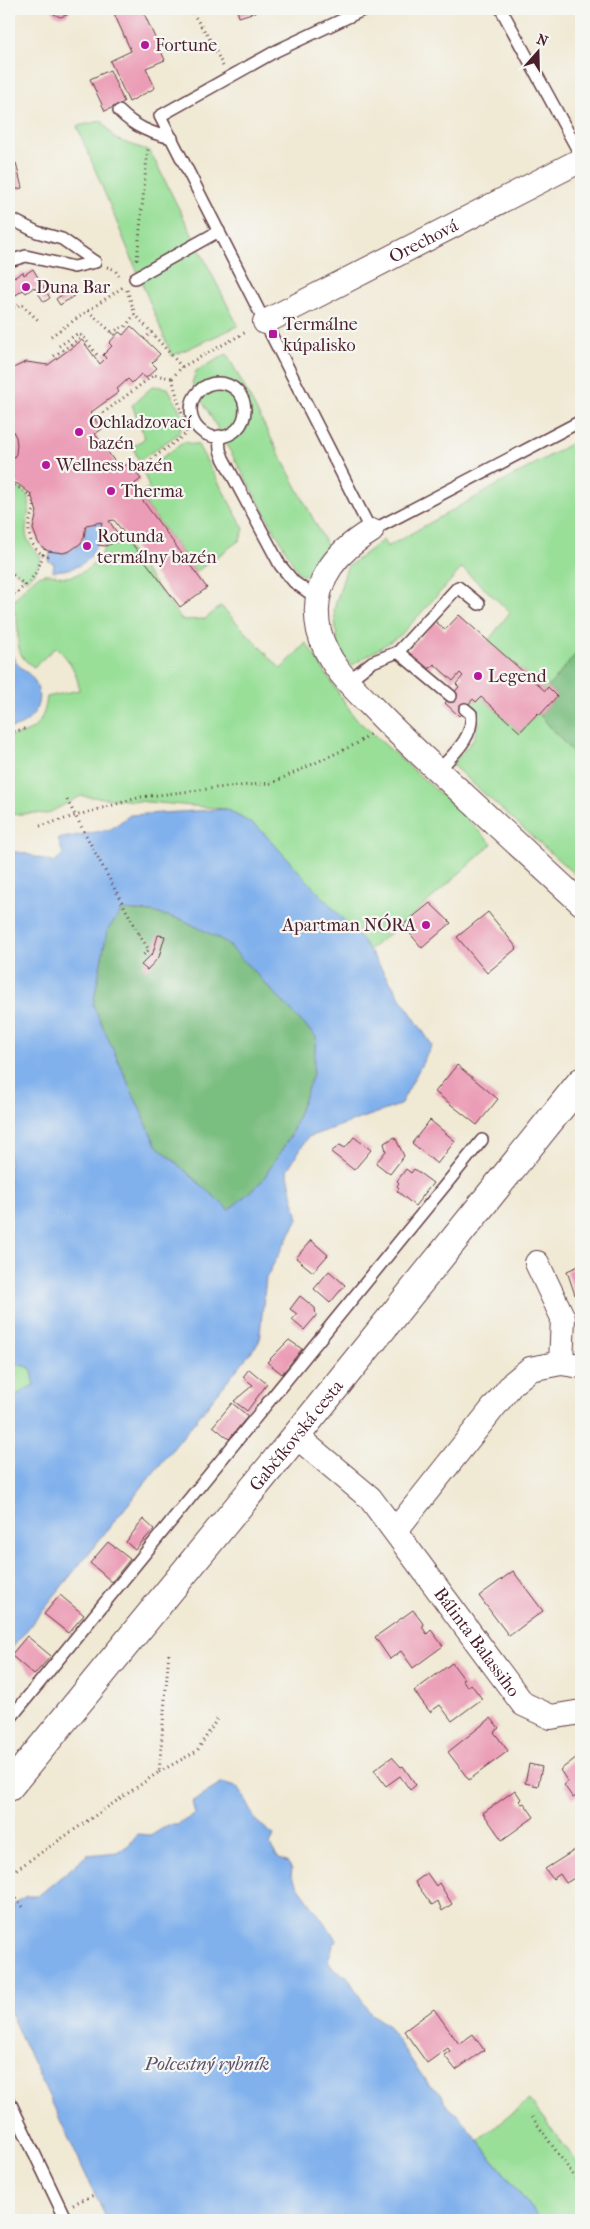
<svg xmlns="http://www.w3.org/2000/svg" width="590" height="2229" font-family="'IM FELL French Canon',serif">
<rect width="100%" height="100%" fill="#f6f6f2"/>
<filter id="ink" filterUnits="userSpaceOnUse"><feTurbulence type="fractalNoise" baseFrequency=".02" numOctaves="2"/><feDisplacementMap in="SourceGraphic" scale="10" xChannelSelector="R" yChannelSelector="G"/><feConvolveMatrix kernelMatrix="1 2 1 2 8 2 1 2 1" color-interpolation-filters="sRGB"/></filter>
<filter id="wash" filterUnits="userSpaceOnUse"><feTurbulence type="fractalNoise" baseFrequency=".0096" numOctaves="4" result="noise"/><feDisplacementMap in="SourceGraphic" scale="20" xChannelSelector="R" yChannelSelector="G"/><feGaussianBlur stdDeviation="1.12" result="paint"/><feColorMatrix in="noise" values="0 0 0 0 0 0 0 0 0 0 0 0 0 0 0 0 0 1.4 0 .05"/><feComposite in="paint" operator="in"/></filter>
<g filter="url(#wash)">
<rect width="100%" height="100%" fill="#f0e9d4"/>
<!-- green -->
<g fill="#99df98" stroke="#727f62">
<path d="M102 121 115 139 150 151 238 326 172 356 77 126Z"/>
<path d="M227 354 330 551 309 576 299 574 192 383 196 371Z"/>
<path d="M153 386 168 388 185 420 178 434 139 461 133 447 145 438 132 405Z"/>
<path d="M581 438V648L545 691 488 641 510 612 462 568 401 635 351 666 338 648 334 609 347 567 383 540 387 547Z"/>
<path d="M184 442 198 445 244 529 240 540 196 572 139 495 149 487 143 471Z"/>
<path d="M9 487C45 488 21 522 27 538 30 545 36 552 41 557L36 571 26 580 9 566Z"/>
<path d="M122 540 182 620 205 619 221 606 281 669 306 643 355 718 455 807 492 844 421 908 369 950 259 828 226 809 81 796 47 814 34 813 9 815V736C35 734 44 722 47 697L79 690C78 673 69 659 56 647L34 667C13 654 20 642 17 621 16 614 12 609 12 602 20 594 32 576 44 574 50 573 58 576 64 577 82 577 100 562 105 546Z"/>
<path d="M481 697 520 732 538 713 581 762V880L452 765 473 740 479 722 468 704 473 699 476 702Z"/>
<path d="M19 1365 29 1367 33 1374 34 1385 11 1398 9 1397V1367Z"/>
<path d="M529 2100 581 2167V2220H541L478 2140Z"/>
</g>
<!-- forest -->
<g fill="#7abe80" stroke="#626e56">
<path d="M581 648V762L540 715 557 696 548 687Z"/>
<path d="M122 910 152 912 183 920 226 942 316 1037 313 1074 291 1135 262 1181 229 1210 156 1145 93 1005 107 931Z"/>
</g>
<!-- water -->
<g fill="#81b1ec" stroke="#66688c" fill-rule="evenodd">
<path d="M102 522C96 555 89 569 53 571L54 563 48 561 51 551 63 553 69 552 71 542 76 548 84 537 86 525Z"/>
<path d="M9 636C10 644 10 652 14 659 19 669 30 672 35 682 46 703 31 727 9 728Z"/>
<path d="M226 809 259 828 363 941 432 1045 400 1105 308 1137 287 1170 298 1219 266 1278 259 1342 9 1652V1397L11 1398C20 1394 26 1388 34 1385L33 1374 29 1367 19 1365 9 1367V851L24 853 54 863 63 854 58 839 111 829 130 815ZM122 910 152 912 183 920 226 942 316 1037 313 1074 291 1135 262 1181 229 1210 156 1145 93 1005 107 931Z"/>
<path d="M222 1783 239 1788 256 1821 274 1835 270 1845 279 1859 288 1863 292 1869 291 1876 336 1939 328 1960 335 1971 347 1976 370 2013 387 2025 430 2087C448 2093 439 2096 448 2107 450 2110 455 2113 458 2115L541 2220H107L9 2011V1922L12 1921 14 1904 26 1896H38L87 1855 118 1852 130 1844 137 1834 152 1835 168 1825H177L195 1814 192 1802Z"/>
</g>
<g id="blocks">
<!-- building -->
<g fill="#eb9cb6">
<path d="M52 9H71L67 15 60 17 54 14Z"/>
<path d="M112 9H142L165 60 146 68 155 88 129 102 110 61 131 51Z"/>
<path d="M237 9H265L239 17Z"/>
<path d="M110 70 124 102 105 111 90 79Z"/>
<path d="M16 163 22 188 9 191V164Z"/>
<path d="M33 269 50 298 44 302 34 287 26 293 23 290 16 295 12 291 9 294V277L13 275 15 277 23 272 24 275Z"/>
<path d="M70 289 74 296 60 305 56 299Z"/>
<path d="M131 326 160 354 152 363 157 368 146 378 141 374 132 383 128 379 117 389 119 392 90 413 102 429 95 434 120 469 129 463 141 479 132 486 207 588 180 607 114 520 109 521 122 540 105 546 98 545 102 522 86 525 84 537 81 543 70 551 63 553 48 551 42 547 38 542 33 529 37 512 31 494 18 484 9 482V465L16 454 17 445 16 437 9 424V370L26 362 48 365 82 340 100 364 106 358 103 355 112 346 109 343 119 332 123 335Z"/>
<path d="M459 615 545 691 548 687 557 696 540 715 538 713 520 732 481 697 476 702 473 699 459 716 445 703 459 687 456 684 463 676 460 673 453 681 434 664 427 671 407 652 435 621 445 630Z"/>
<path d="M430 903 451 923 422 948 403 925Z"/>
<path d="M488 912 517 948 487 973 457 937Z"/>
<path d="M158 935 165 936 159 957 147 970 141 965 153 953Z"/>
<path d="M457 1065 498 1099 477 1125 435 1092Z"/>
<path d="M430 1120 455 1141 437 1164 412 1143Z"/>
<path d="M354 1137 371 1150 354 1170 331 1152 340 1145 345 1148Z"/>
<path d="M395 1137 404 1156 390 1174 376 1163 386 1151 384 1143Z"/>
<path d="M406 1169 411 1173 414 1169 433 1183 415 1206 397 1191 399 1188 397 1186 399 1183 397 1181Z"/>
<path d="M311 1240 328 1255 313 1272 296 1258Z"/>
<path d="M581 1265V1292L575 1295 567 1271Z"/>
<path d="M329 1271 345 1285 330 1303 314 1289Z"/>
<path d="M300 1296 315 1308 316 1316 304 1330 292 1320 297 1314 290 1309Z"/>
<path d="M289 1340 302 1349 282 1374 267 1362Z"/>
<path d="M249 1369 267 1384 247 1411 234 1401 253 1385 243 1377Z"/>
<path d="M232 1403 248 1416 229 1439 213 1426Z"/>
<path d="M143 1519 154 1529 135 1550 126 1542Z"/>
<path d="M108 1542 130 1559 112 1582 90 1563Z"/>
<path d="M513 1571 543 1611 509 1636 479 1596Z"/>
<path d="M60 1595 84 1615 68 1633 44 1614Z"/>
<path d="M413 1610 424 1625 422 1627 427 1634 431 1630 443 1646 413 1668 401 1651 390 1659 375 1637Z"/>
<path d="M27 1636 51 1656 34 1675 11 1655Z"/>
<path d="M452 1663 464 1679 462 1680 467 1687 471 1684 482 1699 452 1721 440 1705 430 1712 414 1691Z"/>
<path d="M491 1718 499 1728 494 1732 508 1751 469 1780 448 1752Z"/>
<path d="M581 1754V1800L578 1795 573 1798 564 1785 568 1782 560 1770Z"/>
<path d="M392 1757 401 1767 403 1766 416 1785 410 1790 400 1776 386 1786 374 1770Z"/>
<path d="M529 1764 542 1767 538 1786 525 1783Z"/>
<path d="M515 1790 521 1799 519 1801 522 1804 524 1803 534 1817 502 1840 483 1813Z"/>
<path d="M578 1848 581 1851V1874L566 1883 560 1874 553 1879 545 1869Z"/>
<path d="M427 1873 436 1886 439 1883 452 1904 442 1911 438 1901 432 1905 415 1882Z"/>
<path d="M434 2009 459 2044 473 2034 484 2050 456 2070 444 2055 450 2051 448 2048 427 2063 404 2031Z"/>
</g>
</g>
</g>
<g filter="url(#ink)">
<use href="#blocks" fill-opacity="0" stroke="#633d44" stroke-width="1"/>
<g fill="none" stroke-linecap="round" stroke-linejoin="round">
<defs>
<g id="lane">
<path d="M365 9 276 51 160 116 371 531 581 421"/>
<path d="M501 9 581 156"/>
<path d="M119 111C135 127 150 133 172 138"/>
<path d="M9 218 37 232 62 239 95 262"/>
<path d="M9 261 26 256 74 267 95 262"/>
<path d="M135 278 219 231"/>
<circle cx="218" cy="410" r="27"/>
<path d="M219 436 220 450 223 458 280 565 294 582 318 599"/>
<path d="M398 652 458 587 479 604"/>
<path d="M348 681 372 662 398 652 451 696"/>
<path d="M438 771C452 755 474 738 471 714L465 709"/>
<path d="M9 1720 482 1140"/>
<path d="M9 2100 66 2220"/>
</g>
<g id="street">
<path id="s1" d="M265 322 581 160"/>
<path d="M371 531C334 553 309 585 319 631 327 665 355 689 378 713 405 741 433 766 461 792 501 829 541 866 581 903"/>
<path d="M537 1263 563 1318 561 1363"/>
<path id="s2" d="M296 1436 370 1498 523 1704 551 1717 581 1712"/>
<path d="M396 1530 513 1383 530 1369 561 1363 581 1366"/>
</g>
<g id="secondary">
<path id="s3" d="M9 1787 296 1436 581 1082"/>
</g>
</defs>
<!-- lane casing -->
<use href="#lane" stroke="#633d44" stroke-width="14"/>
<!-- street casing -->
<use href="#street" stroke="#633d44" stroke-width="26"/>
<!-- secondary casing -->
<use href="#secondary" stroke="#633d44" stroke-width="30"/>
<!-- path -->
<g stroke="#633d44" stroke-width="3" stroke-dasharray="1 4" stroke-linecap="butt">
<path d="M190 9 211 41 223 66"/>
<path d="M137 260 148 147"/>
<path d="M107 267 115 270 119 276"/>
<path d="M127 290 135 314 182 367"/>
<path d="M9 310 21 304 39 321"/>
<path d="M88 311 116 336"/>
<path d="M112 333 118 329 125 327 135 314"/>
<path d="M51 336 123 287"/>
<path d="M144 339 152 332"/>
<path d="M59 346 77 334 83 336 97 355"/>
<path d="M54 356 83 336"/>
<path d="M172 378 182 367 248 331"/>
<path d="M95 419 154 375 172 378"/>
<path d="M135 471 187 433 172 378"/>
<path d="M9 486C21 485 36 497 34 510 33 513 31 515 31 517 26 532 30 547 43 555L45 549"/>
<path d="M9 572 25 585 15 595 9 591"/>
<path d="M25 585C35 577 39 567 43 555L49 557"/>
<path d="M9 733 27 728"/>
<path d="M40 826 141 797 216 788 272 783 356 744 370 734"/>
<path d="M139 934 149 950 141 957"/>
<path d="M159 1772 197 1751 219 1716"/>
<path d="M9 1867 17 1869"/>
<path d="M9 1876 17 1869 159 1772 169 1651"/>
<path d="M9 1891 25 1909"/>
<path d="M532 2117 581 2186"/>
<path d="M73 2204 94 2195"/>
</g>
<!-- lane -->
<use href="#lane" stroke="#fff" stroke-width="11"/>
<!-- street -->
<use href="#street" stroke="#fff" stroke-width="24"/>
<!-- secondary -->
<use href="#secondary" stroke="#fff" stroke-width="28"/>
<!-- path-bridge -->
<path stroke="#633d44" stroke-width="3" stroke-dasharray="1 4" stroke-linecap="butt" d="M67 800 139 934"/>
</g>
</g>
<!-- markers -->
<g fill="#b5179e" stroke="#f6f6f2" stroke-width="2">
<circle cx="145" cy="45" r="5"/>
<circle cx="26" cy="287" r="5"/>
<rect x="268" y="329" width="10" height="10" rx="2.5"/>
<circle cx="79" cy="432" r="5"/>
<circle cx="46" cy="465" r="5"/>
<circle cx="111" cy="491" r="5"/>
<circle cx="87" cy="546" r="5"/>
<circle cx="478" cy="676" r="5"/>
<circle cx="426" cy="925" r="5"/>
</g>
<g text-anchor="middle" stroke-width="4.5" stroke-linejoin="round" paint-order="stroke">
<!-- poi labels -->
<g font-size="18" fill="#4a1f2b" stroke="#f6f6f2" text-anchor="start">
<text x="155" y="51">Fortune</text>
<text x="36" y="293">Duna Bar</text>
<text x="283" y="330">Termálne<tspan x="283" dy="21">kúpalisko</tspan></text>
<text x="89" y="428">Ochladzovací<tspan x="89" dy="21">bazén</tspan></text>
<text x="56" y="471">Wellness bazén</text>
<text x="121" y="497">Therma</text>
<text x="97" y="542">Rotunda<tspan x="97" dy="21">termálny bazén</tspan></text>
<text x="488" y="682">Legend</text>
<text x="416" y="931" text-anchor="end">Apartman NÓRA</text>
</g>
<!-- street labels -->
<g font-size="18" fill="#4a1f2b" stroke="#f6f6f2">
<text dy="6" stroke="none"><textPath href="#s1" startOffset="178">Orechová</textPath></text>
<text dy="6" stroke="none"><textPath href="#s3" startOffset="454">Gabčíkovská cesta</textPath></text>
<text dy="6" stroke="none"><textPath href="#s2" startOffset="276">Bálinta Balassiho</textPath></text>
</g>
<!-- water labels -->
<g font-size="19" font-style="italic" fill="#5d526f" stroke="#f6f6f2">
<text x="207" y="2070">Polcestný rybník</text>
</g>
</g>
<!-- margin -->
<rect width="590" height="2229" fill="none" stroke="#f6f6f2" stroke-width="30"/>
<!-- north arrow -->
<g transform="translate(538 52) rotate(20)" stroke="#f6f6f2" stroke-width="4" paint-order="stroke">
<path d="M0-4L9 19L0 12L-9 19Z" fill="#4a1f2b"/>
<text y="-8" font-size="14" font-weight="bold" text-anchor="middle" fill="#4a1f2b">N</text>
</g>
</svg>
